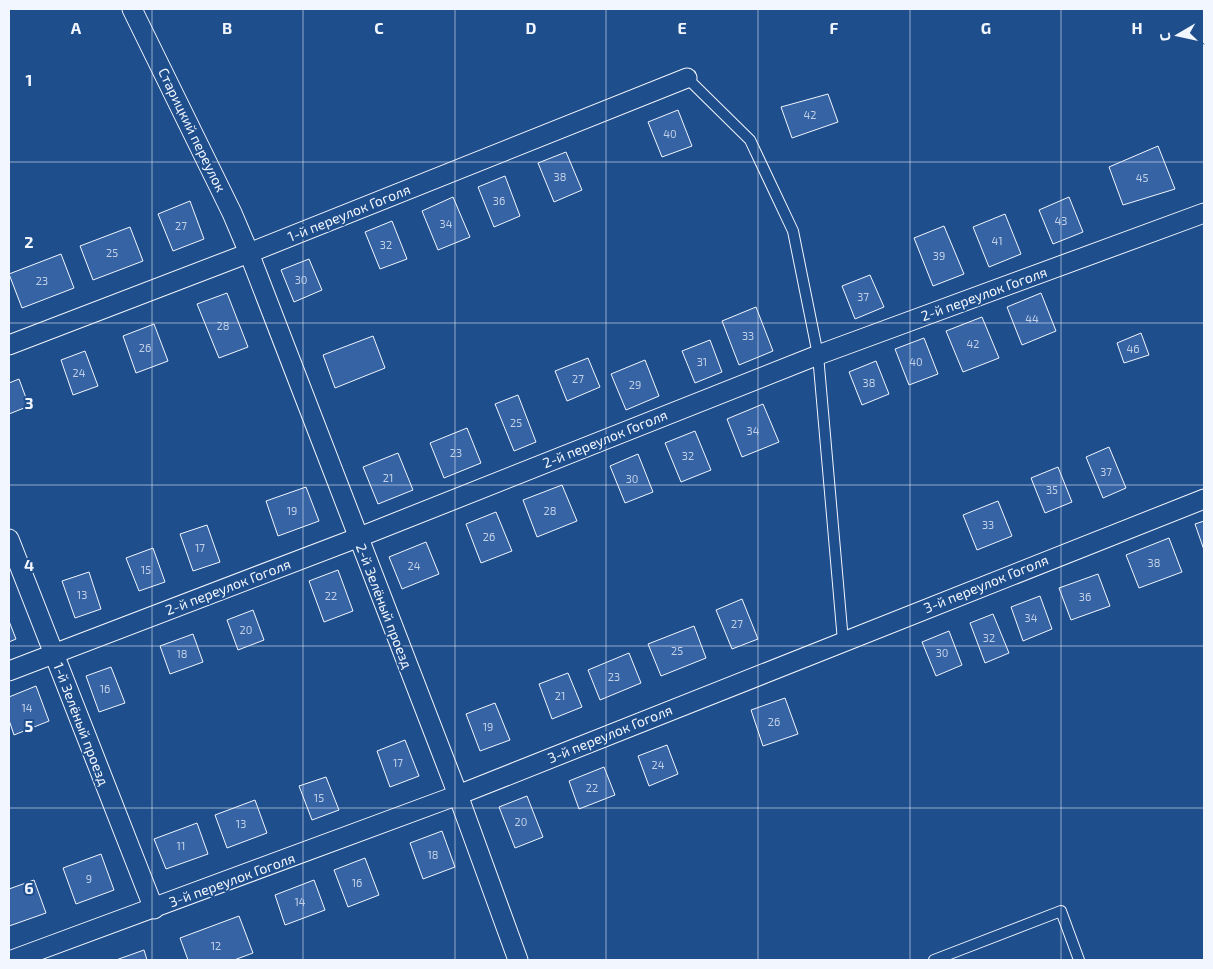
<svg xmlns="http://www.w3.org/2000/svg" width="1213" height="969" font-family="'Exo 2',sans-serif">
<rect width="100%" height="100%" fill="#1f4e8c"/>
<!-- building -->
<g fill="#3563a3" stroke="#f2f6ff">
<path d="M828 94 838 122 792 138 781 107Z"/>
<path d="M678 110 692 146 662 157 648 122Z"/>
<path d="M1158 146 1175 189 1123 205 1109 167Z"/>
<path d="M566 152 582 190 554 202 538 163Z"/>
<path d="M505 176 520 216 494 227 478 187Z"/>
<path d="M453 197 470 237 438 250 422 211Z"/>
<path d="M1069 197 1083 232 1053 244 1039 210Z"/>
<path d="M190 201 204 239 173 251 158 214Z"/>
<path d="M1005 214 1021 254 989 267 973 227Z"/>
<path d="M392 221 407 259 380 269 365 232Z"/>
<path d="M944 226 964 274 933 286 914 238Z"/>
<path d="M130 227 143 261 93 280 80 246Z"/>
<path d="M61 254 74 288 22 308 9 274Z"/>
<path d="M309 259 322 290 294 302 281 270Z"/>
<path d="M870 275 884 307 855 319 842 286Z"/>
<path d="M227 293 248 347 219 358 197 304Z"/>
<path d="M1041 293 1056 331 1022 345 1007 307Z"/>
<path d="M756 307 773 351 739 365 722 321Z"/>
<path d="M982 317 999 358 963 372 946 331Z"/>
<path d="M154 324 168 361 136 373 123 336Z"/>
<path d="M1141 333 1149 355 1124 363 1117 343Z"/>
<path d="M373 336 385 368 335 388 323 355Z"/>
<path d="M924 338 938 374 909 385 895 349Z"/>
<path d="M710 340 722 372 695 383 682 351Z"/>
<path d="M85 351 98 386 73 395 61 360Z"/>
<path d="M588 358 600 387 567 401 555 371Z"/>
<path d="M645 360 659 396 626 410 611 374Z"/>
<path d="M876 361 889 394 862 405 849 372Z"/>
<path d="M19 379 29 406 9 414V383Z"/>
<path d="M518 395 536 442 514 451 495 404Z"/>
<path d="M763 404 779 442 742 457 727 419Z"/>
<path d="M467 428 481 463 444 478 430 443Z"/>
<path d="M695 431 711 470 681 482 665 443Z"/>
<path d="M1109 447 1126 488 1103 498 1086 457Z"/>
<path d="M398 453 413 490 378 504 363 467Z"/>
<path d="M638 454 653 492 625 503 610 466Z"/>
<path d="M1058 467 1072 502 1045 513 1031 478Z"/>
<path d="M562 485 577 521 537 537 523 500Z"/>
<path d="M306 487 319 521 278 536 266 501Z"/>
<path d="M998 501 1012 536 977 550 963 515Z"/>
<path d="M496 512 512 551 481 563 466 524Z"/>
<path d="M1204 521V550L1195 524Z"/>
<path d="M207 525 220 562 193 571 180 534Z"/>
<path d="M1169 538 1182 572 1139 588 1126 555Z"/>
<path d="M426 542 439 574 402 589 389 557Z"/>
<path d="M153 548 165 582 139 591 126 558Z"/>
<path d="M338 570 353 611 324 622 309 581Z"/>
<path d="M89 572 101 609 75 618 62 581Z"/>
<path d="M1098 574 1110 606 1071 620 1059 588Z"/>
<path d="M1040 596 1052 629 1023 641 1011 607Z"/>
<path d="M742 599 758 639 732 649 716 610Z"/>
<path d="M253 610 264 640 238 650 227 620Z"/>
<path d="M993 614 1009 653 985 663 970 623Z"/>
<path d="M9 621 16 639 9 642Z"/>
<path d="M694 626 706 658 661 676 648 644Z"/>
<path d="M949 631 962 665 936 676 922 642Z"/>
<path d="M193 634 203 662 170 674 160 646Z"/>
<path d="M629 653 641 683 600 700 588 670Z"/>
<path d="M111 667 125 703 99 712 86 676Z"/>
<path d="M568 673 582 707 552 719 539 684Z"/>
<path d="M36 686 49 721 14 735 9 720V697Z"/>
<path d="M785 698 798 734 763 746 751 710Z"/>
<path d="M495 703 510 740 480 751 466 714Z"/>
<path d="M405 740 419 776 390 787 377 751Z"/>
<path d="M667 745 678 774 649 786 638 756Z"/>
<path d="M604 767 615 795 579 809 569 781Z"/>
<path d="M326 777 339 810 312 820 299 786Z"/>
<path d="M527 796 543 837 515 848 499 807Z"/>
<path d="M255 800 267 833 227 848 215 815Z"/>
<path d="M197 823 208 854 166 869 154 839Z"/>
<path d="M442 831 455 867 423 879 410 843Z"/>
<path d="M101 854 114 890 76 904 63 868Z"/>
<path d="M365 858 379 895 348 907 334 870Z"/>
<path d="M34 880 46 913 9 926V889Z"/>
<path d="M314 880 325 910 285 925 275 895Z"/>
<path d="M239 916 253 953 234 960H188L180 938Z"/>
<path d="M144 950 147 960H116Z"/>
</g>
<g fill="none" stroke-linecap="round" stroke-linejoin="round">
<defs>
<g id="lane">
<path d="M687 78 750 140 793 231 818 355 843 641"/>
<path d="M934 960 1061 911 1079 960"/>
</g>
<g id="street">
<path d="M132 9 232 213 249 253 458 795 518 960"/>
<path d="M9 345 249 253 687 78"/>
<path d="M9 539 154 909"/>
<path d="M9 671 357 538 818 355 1204 213"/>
<path d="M12 960 458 795 1204 499"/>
</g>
</defs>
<!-- lane casing -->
<use href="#lane" stroke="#f2f6ff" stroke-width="12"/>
<!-- street casing -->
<use href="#street" stroke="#f2f6ff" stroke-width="21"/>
<!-- lane -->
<use href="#lane" stroke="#1f4e8c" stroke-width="10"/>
<!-- street -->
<use href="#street" stroke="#1f4e8c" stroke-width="19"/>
</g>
<!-- grid -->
<path fill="none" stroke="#f2f6ff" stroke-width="1" stroke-opacity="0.55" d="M152 9V960M303 9V960M455 9V960M606 9V960M758 9V960M910 9V960M1061 9V960M9 162H1204M9 323H1204M9 485H1204M9 646H1204M9 808H1204"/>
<g text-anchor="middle" stroke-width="4" stroke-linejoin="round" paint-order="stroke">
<!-- number labels -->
<g font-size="11" fill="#c3d1e8">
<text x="810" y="119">42</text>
<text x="670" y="138">40</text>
<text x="560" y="181">38</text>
<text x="1142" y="182">45</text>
<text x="499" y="205">36</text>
<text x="1061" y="225">43</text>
<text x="446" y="228">34</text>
<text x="181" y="230">27</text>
<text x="997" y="245">41</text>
<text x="386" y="249">32</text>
<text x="112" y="257">25</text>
<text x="939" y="260">39</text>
<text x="301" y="284">30</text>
<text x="42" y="285">23</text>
<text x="863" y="301">37</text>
<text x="1032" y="323">44</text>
<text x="223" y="330">28</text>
<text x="748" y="340">33</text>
<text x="973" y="348">42</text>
<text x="145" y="352">26</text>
<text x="1133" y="353">46</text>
<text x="702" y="366">31</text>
<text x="916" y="366">40</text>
<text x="79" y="377">24</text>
<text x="578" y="383">27</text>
<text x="869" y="387">38</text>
<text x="635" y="389">29</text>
<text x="516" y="427">25</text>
<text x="753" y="435">34</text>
<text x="456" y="457">23</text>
<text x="688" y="460">32</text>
<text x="1106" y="476">37</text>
<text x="388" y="482">21</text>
<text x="632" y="483">30</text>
<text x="1052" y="494">35</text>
<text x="292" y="515">19</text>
<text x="550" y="515">28</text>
<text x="988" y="529">33</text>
<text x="489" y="541">26</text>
<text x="200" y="552">17</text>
<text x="1154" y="567">38</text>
<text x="414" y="570">24</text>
<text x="146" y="574">15</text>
<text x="82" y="599">13</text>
<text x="331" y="600">22</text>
<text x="1085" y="601">36</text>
<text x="1031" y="622">34</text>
<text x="737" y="628">27</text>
<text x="246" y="634">20</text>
<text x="989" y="642">32</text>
<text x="677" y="655">25</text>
<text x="942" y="657">30</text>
<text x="182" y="658">18</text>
<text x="614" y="681">23</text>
<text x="105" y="693">16</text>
<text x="560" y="700">21</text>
<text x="27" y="712">14</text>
<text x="774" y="726">26</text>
<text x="488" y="731">19</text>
<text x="398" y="767">17</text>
<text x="658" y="769">24</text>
<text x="592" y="792">22</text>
<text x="319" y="802">15</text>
<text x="521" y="826">20</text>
<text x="241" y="828">13</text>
<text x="181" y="850">11</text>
<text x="433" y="859">18</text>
<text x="89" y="883">9</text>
<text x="357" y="887">16</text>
<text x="300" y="906">14</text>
<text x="216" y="950">12</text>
</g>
<!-- street labels -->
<g font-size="14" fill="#f2f6ff" stroke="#1f4e8c">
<text transform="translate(192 130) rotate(64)" y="5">Старицкий переулок</text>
<text transform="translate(349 213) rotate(-22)" y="5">1-й переулок Гоголя</text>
<text transform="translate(984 294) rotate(-20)" y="5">2-й переулок Гоголя</text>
<text transform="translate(605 439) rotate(-22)" y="5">2-й переулок Гоголя</text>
<text transform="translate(986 584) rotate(-22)" y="5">3-й переулок Гоголя</text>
<text transform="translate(228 587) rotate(-21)" y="5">2-й переулок Гоголя</text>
<text transform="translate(384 606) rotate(69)" y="5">2-й Зелёный проезд</text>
<text transform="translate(81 724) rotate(69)" y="5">1-й Зелёный проезд</text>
<text transform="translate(610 734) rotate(-22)" y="5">3-й переулок Гоголя</text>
<text transform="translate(232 880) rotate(-20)" y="5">3-й переулок Гоголя</text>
</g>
</g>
<g font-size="16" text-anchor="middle" font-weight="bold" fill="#f2f6ff" stroke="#1f4e8c" stroke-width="4" stroke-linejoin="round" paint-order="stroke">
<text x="76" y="34">A</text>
<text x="227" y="34">B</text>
<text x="379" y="34">C</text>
<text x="531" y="34">D</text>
<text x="682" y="34">E</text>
<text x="834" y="34">F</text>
<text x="986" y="34">G</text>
<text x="1137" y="34">H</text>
<text x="29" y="86">1</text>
<text x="29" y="248">2</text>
<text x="29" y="409">3</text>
<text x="29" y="571">4</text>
<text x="29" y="732">5</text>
<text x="29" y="894">6</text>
</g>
<!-- border -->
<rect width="1213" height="969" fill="none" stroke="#f2f6ff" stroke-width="20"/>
<!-- north arrow -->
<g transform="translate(1178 35) rotate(261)" stroke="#1f4e8c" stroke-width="4" paint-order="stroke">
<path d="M0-4L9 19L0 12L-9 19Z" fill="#f2f6ff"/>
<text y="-8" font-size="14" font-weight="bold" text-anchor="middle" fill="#f2f6ff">С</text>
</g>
</svg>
